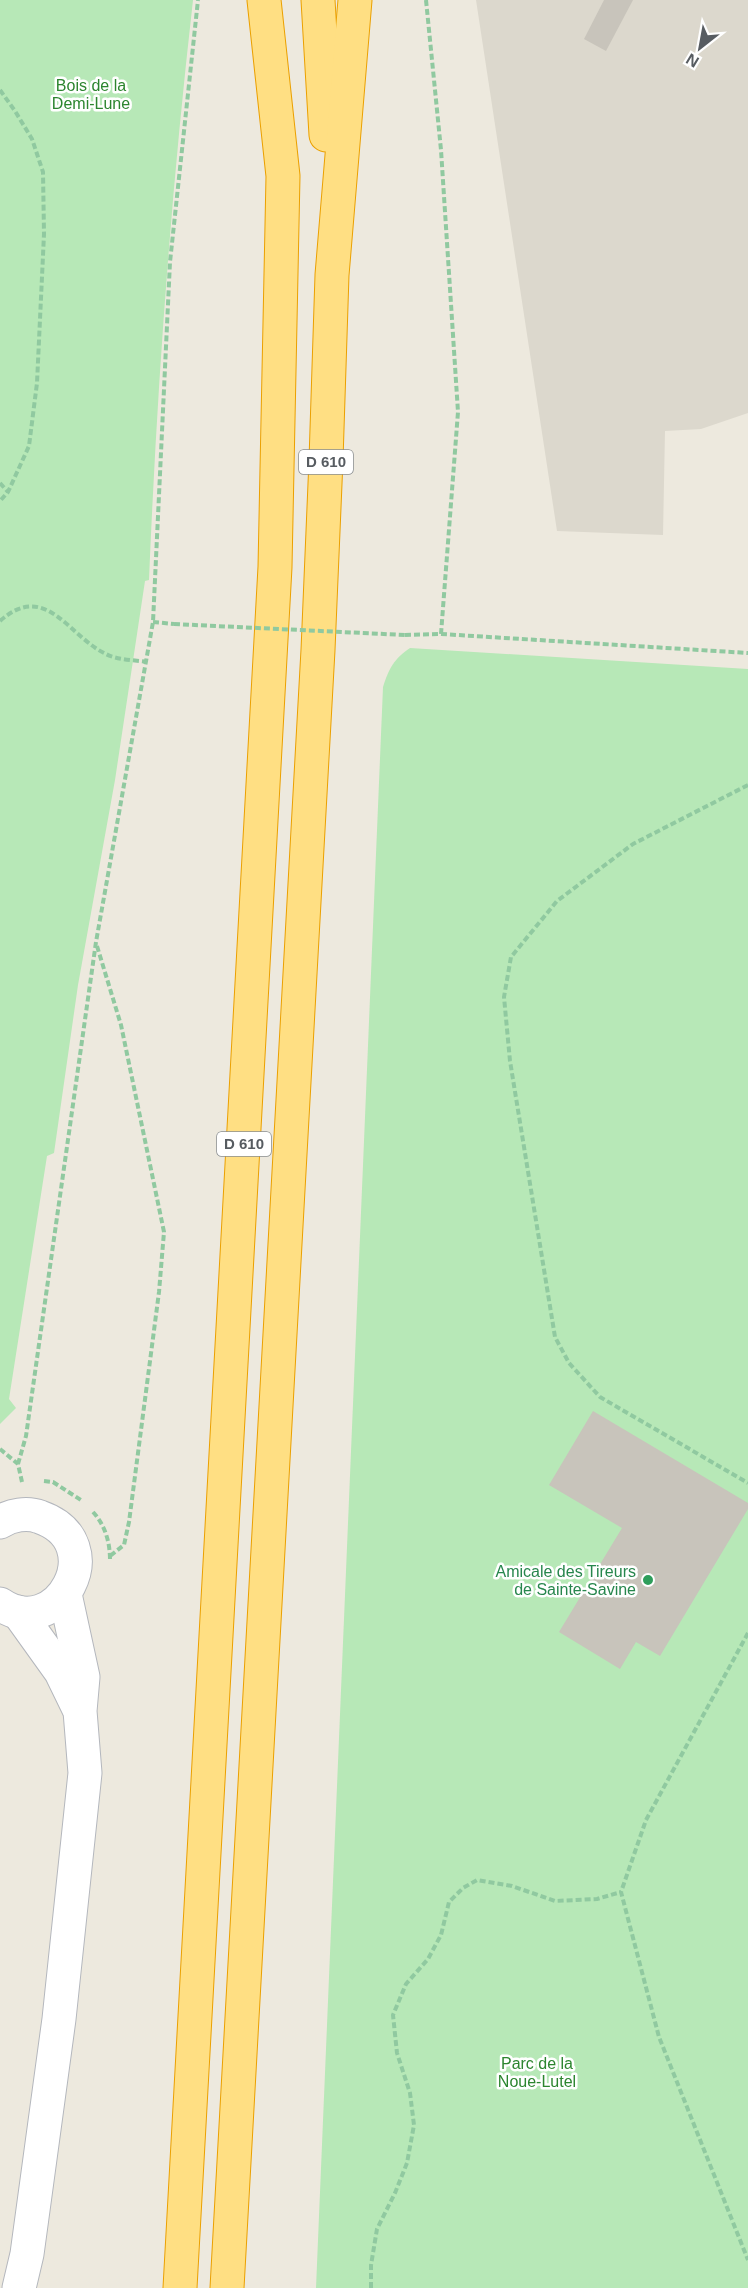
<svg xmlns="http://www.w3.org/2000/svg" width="748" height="2288" font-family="Helvetica,sans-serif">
<rect width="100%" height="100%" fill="#ede9de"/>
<!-- education -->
<path fill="#dcd8cd" d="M476 0H748V413L701 429 665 431 663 535 557 531Z"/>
<!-- green -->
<g fill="#b7e8b7">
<path d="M0 0H193C171 193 157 386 149 580L145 581 115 780 78 985 54 1153 47 1156 9 1399 16 1408 0 1424Z"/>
<path d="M410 648 748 669V2288H316L383 687C389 668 394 659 410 648Z"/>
</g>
<!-- building -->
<g fill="#c8c4bb">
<path d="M604 0H633L606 51 584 39Z"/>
<path d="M593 1411 748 1503V1509L660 1656 636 1642 620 1669 559 1632 622 1528 549 1485Z"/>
</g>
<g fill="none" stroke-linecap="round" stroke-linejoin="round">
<defs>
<g id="minor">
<path d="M0 1522C11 1515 27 1512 40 1517 114 1543 57 1644 0 1604"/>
<path d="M18 1612 61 1672 78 1707"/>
<path d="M19 2288 27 2254 59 2019 85 1773 80 1711 83 1677 65 1594"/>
</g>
<g id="highway">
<path d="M318 0 326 135"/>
<path d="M180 2288 275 567 283 176 264 0"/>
<path d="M227 2288 318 650 326 460 332 275 355 0"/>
</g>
</defs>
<!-- minor casing -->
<use href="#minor" stroke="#b4b7bd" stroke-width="35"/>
<!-- highway casing -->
<use href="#highway" stroke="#eba000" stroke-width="35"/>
<!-- path -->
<g stroke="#90c9a0" stroke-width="4" stroke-dasharray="6 3" stroke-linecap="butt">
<path d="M426 0 441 150 458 412 441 634"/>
<path d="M0 90 15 111 32 139 43 172 44 234 37 383 29 446 8 492 0 501"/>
<path d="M0 483 8 492"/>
<path d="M0 621C46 580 69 637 106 654 117 660 134 660 147 662"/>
<path d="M153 622 174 624"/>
<path d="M405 635 441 634 748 653"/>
<path d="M748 785 633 844 557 901 511 957 504 997 510 1061 555 1337 569 1363 600 1397 748 1483"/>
<path d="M97 946 121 1025 164 1232 159 1292 129 1522 124 1545 110 1556"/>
<path d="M0 1449 18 1464 22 1482"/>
<path d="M18 1464 26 1436 96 942 153 622 170 262 198 0"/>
<path d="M44 1481 53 1482 81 1500"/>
<path d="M93 1512C105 1525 110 1542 110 1560"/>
<path d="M748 1633 646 1820 621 1892 659 2037 748 2260"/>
<path d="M371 2288V2265L377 2229 395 2193 407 2163 414 2125 410 2093 397 2053 393 2015 406 1984 428 1959 441 1935 449 1902 463 1888 477 1880 512 1886 555 1901 597 1899 621 1892"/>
</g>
<!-- minor -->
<use href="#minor" stroke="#fff" stroke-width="33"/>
<!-- highway -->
<use href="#highway" stroke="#ffdf83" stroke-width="33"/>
<!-- path-bridge -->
<path stroke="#90c9a0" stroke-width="4" stroke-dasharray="6 3" stroke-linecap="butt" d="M174 624 405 635"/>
</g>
<!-- markers -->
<circle fill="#2e9e5b" stroke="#fff" stroke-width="2" cx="648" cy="1580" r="6"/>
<g text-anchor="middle" stroke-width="5" stroke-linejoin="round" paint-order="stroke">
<!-- shield labels -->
<g fill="#fff" stroke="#898d90" stroke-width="1.5">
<rect x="299" y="450" width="54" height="24" rx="4.5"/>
<rect x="217" y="1132" width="54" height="24" rx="4.5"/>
</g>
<g font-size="15" font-weight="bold" fill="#575c61">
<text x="326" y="467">D 610</text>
<text x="244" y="1149">D 610</text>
</g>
<!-- park labels -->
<g font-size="16" fill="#2c852f" stroke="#fff">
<text x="91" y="91">Bois de la<tspan x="91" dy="18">Demi-Lune</tspan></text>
<text x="537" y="2069">Parc de la<tspan x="537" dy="18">Noue-Lutel</tspan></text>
</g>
<!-- leisure labels -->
<g font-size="16" fill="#27864d" stroke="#fff" text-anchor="end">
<text x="636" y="1577">Amicale des Tireurs<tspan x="636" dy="18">de Sainte-Savine</tspan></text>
</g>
</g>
<!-- north arrow -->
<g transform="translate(700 48) rotate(211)" stroke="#ffffff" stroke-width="4.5" paint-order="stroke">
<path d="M0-4.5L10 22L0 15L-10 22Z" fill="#575c61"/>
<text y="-9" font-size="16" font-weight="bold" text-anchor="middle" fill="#575c61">N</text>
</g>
</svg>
